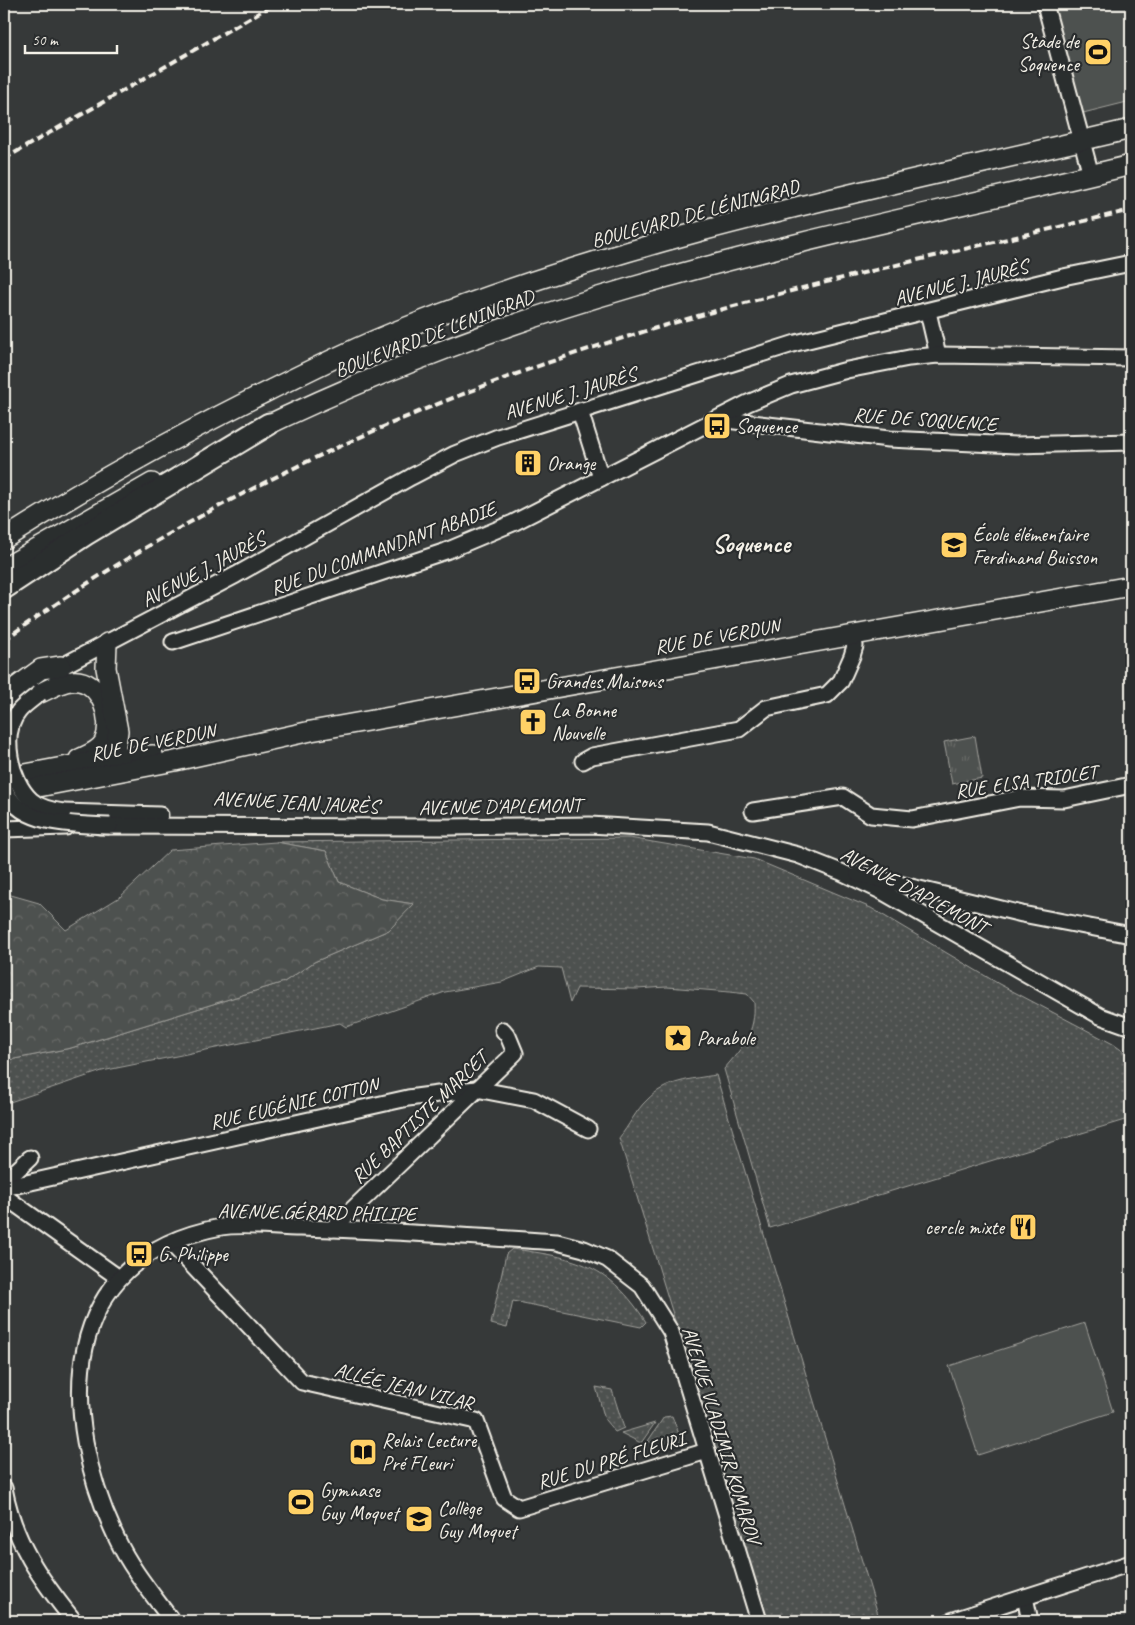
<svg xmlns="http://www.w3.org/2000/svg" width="1135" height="1625" font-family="Caveat,sans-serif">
<defs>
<pattern id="grass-dots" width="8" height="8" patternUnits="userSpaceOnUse" patternTransform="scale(1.25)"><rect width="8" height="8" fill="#4e514f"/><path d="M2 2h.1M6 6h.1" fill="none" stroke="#686a68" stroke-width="1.8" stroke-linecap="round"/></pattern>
<pattern id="forest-crowns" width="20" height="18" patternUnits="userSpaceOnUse" patternTransform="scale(1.25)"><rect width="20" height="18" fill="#4e514f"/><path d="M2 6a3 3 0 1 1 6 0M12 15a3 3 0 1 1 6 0" fill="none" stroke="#686a68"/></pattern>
<pattern id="park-tufts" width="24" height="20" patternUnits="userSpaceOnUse" patternTransform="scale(1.25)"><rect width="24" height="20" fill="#4e514f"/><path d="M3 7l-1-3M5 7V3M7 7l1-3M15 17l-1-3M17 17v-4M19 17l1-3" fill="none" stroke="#686a68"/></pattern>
</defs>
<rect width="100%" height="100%" fill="#363939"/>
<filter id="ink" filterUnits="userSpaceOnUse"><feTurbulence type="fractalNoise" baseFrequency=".02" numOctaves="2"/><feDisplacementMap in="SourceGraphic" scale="10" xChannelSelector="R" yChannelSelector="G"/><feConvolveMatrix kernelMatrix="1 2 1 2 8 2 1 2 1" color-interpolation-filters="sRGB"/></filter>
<g filter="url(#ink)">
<!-- grass -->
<g fill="url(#grass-dots)" stroke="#a1a19c">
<path d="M629 838 754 859 871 908 999 984 1113 1044 1131 1057V1120L1128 1119 770 1228 724 1069C743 1047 756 1032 754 1002L747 994 730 992 667 987 637 989 577 988 570 1003 561 968 539 967 502 982 445 992 346 1027 340 1023 102 1071 4 1104V1061L71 1048 284 982 314 962 389 930 413 904 382 899 339 882 326 851 276 842Z"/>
<path d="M716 1075 880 1621H767L619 1138C629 1126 636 1110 647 1100 665 1081 691 1079 716 1075Z"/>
<path d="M512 1249C576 1257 610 1265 646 1322L641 1327 513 1301 507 1328 491 1324 506 1254Z"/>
<path d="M596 1387 612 1390 624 1428 615 1432 605 1420Z"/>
<path d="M672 1416 682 1442 662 1449 648 1441 664 1417Z"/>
<path d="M655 1423 641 1443 621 1433Z"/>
</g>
<!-- forest -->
<path fill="url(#forest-crowns)" stroke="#a1a19c" d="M276 842 326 851 339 882 382 899 414 904 389 930 314 962 284 982 71 1048 4 1061V893L39 903 66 930 120 897 170 850Z"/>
<!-- park -->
<path fill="url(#park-tufts)" stroke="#a1a19c" d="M975 736 982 778 952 784 944 742Z"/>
<!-- pitch -->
<g fill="#4e514f" stroke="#a1a19c">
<path d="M1053 4H1131V101L1079 114Z"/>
<path d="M1085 1323 1113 1412 978 1455 949 1366Z"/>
</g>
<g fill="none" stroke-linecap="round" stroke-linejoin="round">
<defs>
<g id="minor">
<path d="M1045 4 1091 175"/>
<path d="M928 312 938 355"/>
<path d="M580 411 601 478"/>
<path d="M718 419 889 439 1016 445 1131 442"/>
<path d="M173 642 446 551 513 523 748 403 791 385 847 370 909 358 938 355 1131 358"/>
<path d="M53 671 236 575 411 477 455 454 498 437 796 343 1063 277 1131 263"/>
<path d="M4 712 30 687"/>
<path d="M583 761 592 756 739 729 766 708 827 695 841 681 852 656 855 646 853 635"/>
<path d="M753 811 843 797 871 815 912 819 1020 798 1064 799 1131 785"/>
<path d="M63 812 160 815"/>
<path d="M99 826 448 827 590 825 708 832 798 855 841 872 883 892 1100 1016 1131 1027"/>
<path d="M4 829 66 827"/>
<path d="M858 874 1022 914 1131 935"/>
<path d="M4 1182 30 1158"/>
<path d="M4 1188 408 1098 476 1089 534 1100 588 1129"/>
<path d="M4 1196 119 1278"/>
<path d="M332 1229 515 1053 508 1036 503 1030"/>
<path d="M171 1243 302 1382 476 1421 504 1498 519 1508 707 1451"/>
<path d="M4 1488C14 1542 40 1579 74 1621"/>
<path d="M1025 1597 1030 1621"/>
<path d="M172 1621C153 1595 131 1569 117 1539 58 1415 56 1257 221 1227 244 1223 276 1228 300 1228 385 1230 471 1237 557 1242L584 1249 607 1259 642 1286 671 1332 759 1621"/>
<path d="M951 1621 1131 1563"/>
</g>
<g id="major">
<path d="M255 431C375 373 501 325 629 288 795 240 964 206 1131 165"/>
<path d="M4 539C84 488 167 442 252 399 304 373 357 346 412 325 643 233 890 186 1131 129"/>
<path d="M4 568 152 483"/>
<path d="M40 693C49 689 62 681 72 681 100 678 115 720 104 742 99 751 87 755 79 759"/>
<path d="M4 696 41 669 61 666"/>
<path d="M106 766 115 752 118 731 106 668 107 643"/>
<path d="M4 778 111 758 153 755"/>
<path d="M7 793 175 761 311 731 1131 586"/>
</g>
<path id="highway" d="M4 588 86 534 269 424"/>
</defs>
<!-- minor casing -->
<use href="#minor" stroke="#f4f1e8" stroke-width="19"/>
<!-- major casing -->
<use href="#major" stroke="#f4f1e8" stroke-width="22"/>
<!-- highway casing -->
<use href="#highway" stroke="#f4f1e8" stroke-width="25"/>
<!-- minor -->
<use href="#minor" stroke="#2a2d2e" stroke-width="15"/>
<!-- major -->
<use href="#major" stroke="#2a2d2e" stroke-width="19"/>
<!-- highway -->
<use href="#highway" stroke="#2a2d2e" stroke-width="21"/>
<!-- rail -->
<g stroke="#f4f1e8" stroke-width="4" stroke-dasharray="8 4" stroke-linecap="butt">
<path d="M4 159 274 4"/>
<path d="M4 640C185 510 392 412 604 344 777 289 956 252 1131 210"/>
</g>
<defs>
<g id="minor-bridge">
<path d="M40 693C33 699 25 704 19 711 0 733 10 781 31 800 40 808 51 810 63 812"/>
<path d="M4 786C16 827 77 824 110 826"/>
</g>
</defs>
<!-- minor-bridge casing -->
<use href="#minor-bridge" stroke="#f4f1e8" stroke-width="19" stroke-linecap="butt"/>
<!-- minor-bridge -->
<use href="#minor-bridge" stroke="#2a2d2e" stroke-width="15"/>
</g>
</g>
<!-- icons -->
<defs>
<symbol id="stadium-square" viewBox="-11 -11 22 22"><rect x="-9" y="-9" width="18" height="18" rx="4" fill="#ffd166" stroke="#2a2d2e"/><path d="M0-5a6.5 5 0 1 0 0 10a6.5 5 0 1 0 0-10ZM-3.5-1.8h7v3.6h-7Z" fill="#111"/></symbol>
<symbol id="bus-square" viewBox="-11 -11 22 22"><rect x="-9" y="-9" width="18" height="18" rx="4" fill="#ffd166" stroke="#2a2d2e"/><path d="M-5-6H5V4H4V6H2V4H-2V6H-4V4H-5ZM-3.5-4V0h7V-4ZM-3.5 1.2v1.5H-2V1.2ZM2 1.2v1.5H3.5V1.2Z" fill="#111"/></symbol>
<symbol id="building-square" viewBox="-11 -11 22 22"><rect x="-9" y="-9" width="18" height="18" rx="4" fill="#ffd166" stroke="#2a2d2e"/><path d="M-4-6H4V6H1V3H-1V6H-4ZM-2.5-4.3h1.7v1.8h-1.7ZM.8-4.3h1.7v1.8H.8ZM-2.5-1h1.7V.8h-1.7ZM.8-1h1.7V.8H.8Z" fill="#111"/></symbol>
<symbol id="school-square" viewBox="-11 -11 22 22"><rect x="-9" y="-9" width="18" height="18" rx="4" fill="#ffd166" stroke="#2a2d2e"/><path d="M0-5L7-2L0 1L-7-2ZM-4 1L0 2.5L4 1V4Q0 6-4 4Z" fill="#111"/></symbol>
<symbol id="church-square" viewBox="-11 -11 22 22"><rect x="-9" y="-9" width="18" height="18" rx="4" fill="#ffd166" stroke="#2a2d2e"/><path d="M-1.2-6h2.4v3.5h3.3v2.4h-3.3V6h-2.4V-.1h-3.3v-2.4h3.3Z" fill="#111"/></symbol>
<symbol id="sight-square" viewBox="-11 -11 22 22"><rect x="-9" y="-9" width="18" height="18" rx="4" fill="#ffd166" stroke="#2a2d2e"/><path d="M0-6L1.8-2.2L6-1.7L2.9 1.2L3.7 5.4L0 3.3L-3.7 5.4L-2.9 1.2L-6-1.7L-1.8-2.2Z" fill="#111"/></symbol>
<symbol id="restaurant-square" viewBox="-11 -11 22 22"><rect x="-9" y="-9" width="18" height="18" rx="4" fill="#ffd166" stroke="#2a2d2e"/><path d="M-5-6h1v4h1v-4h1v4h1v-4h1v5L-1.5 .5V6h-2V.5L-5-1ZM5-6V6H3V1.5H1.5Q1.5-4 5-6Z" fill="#111"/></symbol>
<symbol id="library-square" viewBox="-11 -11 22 22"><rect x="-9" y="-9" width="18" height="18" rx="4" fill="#ffd166" stroke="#2a2d2e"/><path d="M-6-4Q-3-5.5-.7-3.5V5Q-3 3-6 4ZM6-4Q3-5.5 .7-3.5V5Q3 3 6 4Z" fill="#111"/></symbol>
</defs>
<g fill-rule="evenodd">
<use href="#stadium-square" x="1082" y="36" width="32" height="32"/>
<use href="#bus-square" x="701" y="410" width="32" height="32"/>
<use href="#building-square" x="512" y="447" width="32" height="32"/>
<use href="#school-square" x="938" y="529" width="32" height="32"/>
<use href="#bus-square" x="511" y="665" width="32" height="32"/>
<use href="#church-square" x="517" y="706" width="32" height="32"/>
<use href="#sight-square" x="662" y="1022" width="32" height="32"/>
<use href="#restaurant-square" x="1007" y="1211" width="32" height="32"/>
<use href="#bus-square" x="123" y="1238" width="32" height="32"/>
<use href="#library-square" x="347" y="1436" width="32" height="32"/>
<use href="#stadium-square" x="285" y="1486" width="32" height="32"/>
<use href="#school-square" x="403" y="1503" width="32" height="32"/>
</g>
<g text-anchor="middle" stroke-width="4.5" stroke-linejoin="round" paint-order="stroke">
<!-- poi labels -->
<g font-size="20" fill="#f4f1e8" stroke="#2a2d2e" text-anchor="start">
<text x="1079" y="48" text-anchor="end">Stade de<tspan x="1079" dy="23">Soquence</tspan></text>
<text x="736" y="433">Soquence</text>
<text x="547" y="470">Orange</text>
<text x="973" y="541">École élémentaire<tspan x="973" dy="23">Ferdinand Buisson</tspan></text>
<text x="546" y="688">Grandes Maisons</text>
<text x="552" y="717">La Bonne<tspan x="552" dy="23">Nouvelle</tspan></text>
<text x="697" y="1045">Parabole</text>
<text x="1004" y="1234" text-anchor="end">cercle mixte</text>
<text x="158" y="1261">G. Philippe</text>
<text x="382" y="1447">Relais Lecture<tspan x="382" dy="23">Pré FLeuri</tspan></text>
<text x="320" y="1497">Gymnase<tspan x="320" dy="23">Guy Moquet</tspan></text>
<text x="438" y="1515">Collège<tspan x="438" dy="23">Guy Moquet</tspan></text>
</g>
<!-- street labels -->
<g font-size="20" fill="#f4f1e8" stroke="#2a2d2e">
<text transform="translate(695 213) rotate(-15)" y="7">BOULEVARD DE LÉNINGRAD</text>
<text transform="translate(961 282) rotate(-14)" y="7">AVENUE J. JAURÈS</text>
<text transform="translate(434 333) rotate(-21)" y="7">BOULEVARD DE LENINGRAD</text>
<text transform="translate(570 393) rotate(-17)" y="7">AVENUE J. JAURÈS</text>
<text transform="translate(925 419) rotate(4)" y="7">RUE DE SOQUENCE</text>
<text transform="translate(383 548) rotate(-20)" y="7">RUE DU COMMANDANT ABADIE</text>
<text transform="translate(203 569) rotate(-28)" y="7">AVENUE J. JAURÈS</text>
<text transform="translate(717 636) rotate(-10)" y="7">RUE DE VERDUN</text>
<text transform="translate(153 742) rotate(-11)" y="7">RUE DE VERDUN</text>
<text transform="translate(1026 781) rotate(-8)" y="7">RUE ELSA TRIOLET</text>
<text transform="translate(296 802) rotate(3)" y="7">AVENUE JEAN JAURÈS</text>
<text transform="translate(500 806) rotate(-1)" y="7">AVENUE D'APLEMONT</text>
<text transform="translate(914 890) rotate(28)" y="7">AVENUE D'APLEMONT</text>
<text transform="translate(294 1103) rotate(-13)" y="7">RUE EUGÉNIE COTTON</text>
<text transform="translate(419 1117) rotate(-44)" y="7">RUE BAPTISTE MARCET</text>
<text transform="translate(317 1212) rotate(1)" y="7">AVENUE GÉRARD PHILIPE</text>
<text transform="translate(404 1386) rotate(14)" y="7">ALLÉE JEAN VILAR</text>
<text transform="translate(722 1435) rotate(73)" y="7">AVENUE VLADIMIR KOMAROV</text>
<text transform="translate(611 1460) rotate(-17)" y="7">RUE DU PRÉ FLEURI</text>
</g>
<!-- district labels -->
<g font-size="25" font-weight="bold" fill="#f4f1e8" stroke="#2a2d2e">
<text x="751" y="552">Soquence</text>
</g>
</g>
<!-- margin -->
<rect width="1135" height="1625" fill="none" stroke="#2a2d2e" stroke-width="20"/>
<rect x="10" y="10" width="1115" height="1605" fill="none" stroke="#f4f1e8" stroke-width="2" filter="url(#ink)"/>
<!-- scale -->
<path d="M25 45v8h92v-8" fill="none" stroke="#f4f1e8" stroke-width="2.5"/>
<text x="32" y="45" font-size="15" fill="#f4f1e8" stroke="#2a2d2e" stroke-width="4" paint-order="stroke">50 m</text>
</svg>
